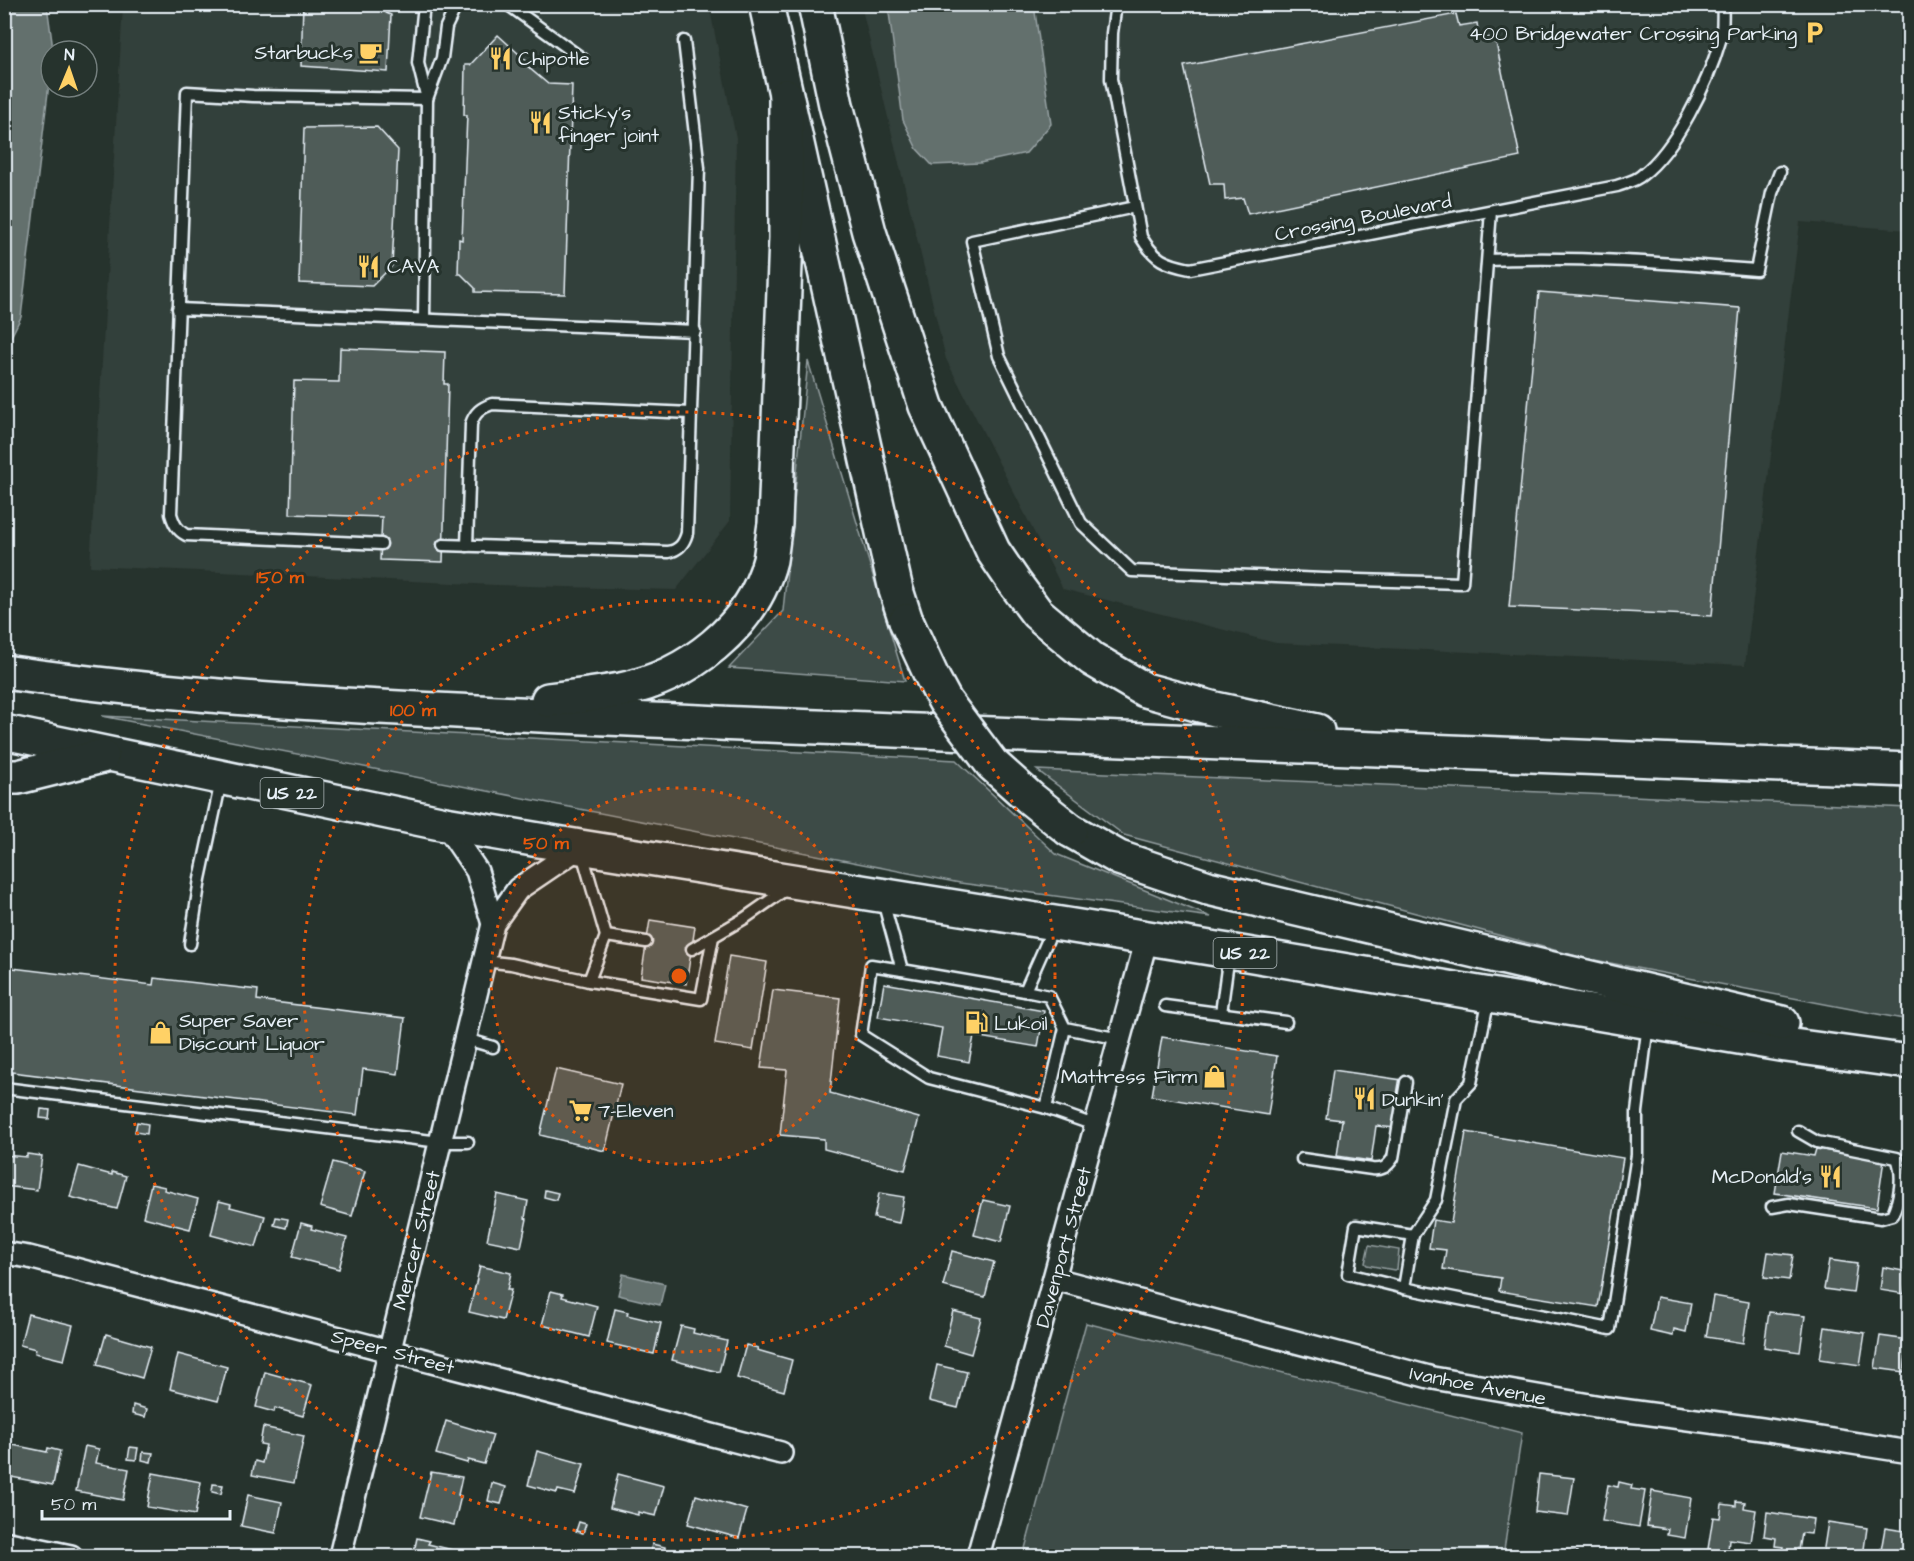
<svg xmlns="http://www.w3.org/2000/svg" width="1914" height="1561" font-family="'Architects Daughter',sans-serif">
<rect width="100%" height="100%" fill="#26332d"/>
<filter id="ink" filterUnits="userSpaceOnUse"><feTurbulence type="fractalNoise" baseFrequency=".0167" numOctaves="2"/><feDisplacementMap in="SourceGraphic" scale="12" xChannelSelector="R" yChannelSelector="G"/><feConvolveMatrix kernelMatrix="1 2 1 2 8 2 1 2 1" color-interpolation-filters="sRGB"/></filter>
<g filter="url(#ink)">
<!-- built -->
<g fill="#333f3a">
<path d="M123 5H709L736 138 730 521 676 590 495 585 90 566Z"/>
<path d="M861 5H1909V230L1800 222 1745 665 1276 643 1063 589 946 359Z"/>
</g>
<!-- green -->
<g fill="#3e4b47" stroke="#939ea0" stroke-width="1.5">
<path d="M808 361 905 681 729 668 783 611Z"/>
<path d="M102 716 956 760 1056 854 1211 917 960 883Z"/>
<path d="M1037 770 1909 808V1020L1584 958 1124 835Z"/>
<path d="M1369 1245 1399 1250 1397 1269 1394 1270 1367 1265 1365 1263Z"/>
<path d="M1086 1323 1522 1433 1503 1556H1023Z"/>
</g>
<!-- water -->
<g fill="#636f6d" stroke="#98a3a5" stroke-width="1.5">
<path d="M5 4 47 5 53 49 51 51V67L21 317 5 349Z"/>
<path d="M888 5H1034L1051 124 1026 153 980 163 932 165 917 149 903 120Z"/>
<path d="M623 1274 665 1284 660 1305 618 1295Z"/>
</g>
<!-- building -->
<g fill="#505c59" stroke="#e8f1f8" stroke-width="1.5">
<path d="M303 4H387L386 13 391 15 388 72 301 66Z"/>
<path d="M1456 14 1459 26 1477 23 1479 37 1495 38 1520 157 1248 214 1243 198 1225 200 1224 184H1210L1184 66Z"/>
<path d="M498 35 530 64 528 67 548 84 572 85 565 294 475 292V288L461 274H458L459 239 462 240 467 115H464L465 65H470Z"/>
<path d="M377 127 398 150 392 266 372 286 299 283 304 128Z"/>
<path d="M1539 292 1740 308 1712 616 1509 607Z"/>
<path d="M340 348 445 352 444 384H448L443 562 380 560 382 517 290 514 294 381 339 382Z"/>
<path d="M650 920 695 927 686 984 641 977Z"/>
<path d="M729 956 767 962 753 1050 715 1044Z"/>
<path d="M4 967 153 985 154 978 258 990 257 1000 405 1018 398 1074 363 1069 357 1115 4 1071Z"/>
<path d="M884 983 1044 1011 1038 1047 974 1036 969 1062 937 1056 942 1028 878 1017Z"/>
<path d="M773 990 840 998 830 1093 919 1118 905 1170 824 1149V1139L780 1135 787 1070 761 1068Z"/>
<path d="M1162 1037 1277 1056 1268 1115 1152 1096Z"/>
<path d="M556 1069 621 1084 605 1151 540 1135Z"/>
<path d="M1333 1070 1402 1080 1395 1128 1376 1126 1371 1161 1337 1156 1342 1120 1326 1118Z"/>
<path d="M41 1109 50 1110 49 1119 40 1118Z"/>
<path d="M137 1122 148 1124 147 1134 135 1132Z"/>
<path d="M1466 1132 1623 1158 1598 1307 1499 1291 1501 1278 1443 1269 1446 1250 1429 1248 1433 1220 1451 1223Z"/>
<path d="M1816 1149 1884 1159 1877 1208 1775 1193 1782 1151 1814 1156Z"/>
<path d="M27 1154 42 1156 37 1190 4 1186V1155L27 1157Z"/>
<path d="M333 1162 365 1171 352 1216 320 1207Z"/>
<path d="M79 1166 112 1175V1172L126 1176 117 1209 70 1197Z"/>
<path d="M151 1184 165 1187 164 1190 198 1199 190 1229 143 1217Z"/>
<path d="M545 1190 558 1193 556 1200 544 1197Z"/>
<path d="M879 1193 904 1197 899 1223 874 1218Z"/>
<path d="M497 1194 528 1201 525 1218 527 1219 521 1247 487 1240Z"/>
<path d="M983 1200 1010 1206 1001 1242 974 1235Z"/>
<path d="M219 1201 231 1204 230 1207 265 1216 256 1247 211 1235Z"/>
<path d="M276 1217 288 1219 286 1228 274 1225Z"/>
<path d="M301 1223 312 1226 311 1229 347 1238 339 1269 292 1257Z"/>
<path d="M952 1251 994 1262 985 1297 943 1286Z"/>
<path d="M1768 1252 1793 1255 1789 1280 1764 1277Z"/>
<path d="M1829 1260 1857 1264 1853 1293 1824 1289Z"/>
<path d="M480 1266 511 1273 507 1290H511L503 1320 469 1312Z"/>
<path d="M1883 1267 1908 1272 1904 1294 1880 1290Z"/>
<path d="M551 1291 563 1294 562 1297 597 1306 589 1337 542 1325Z"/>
<path d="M1713 1296 1749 1302 1743 1343 1706 1337Z"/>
<path d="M1657 1297 1691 1303 1686 1332 1674 1329 1673 1336 1650 1331Z"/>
<path d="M615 1309 628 1312 627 1315 661 1323 654 1354 607 1343Z"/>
<path d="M953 1311 981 1318 971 1354 944 1346Z"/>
<path d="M1769 1312 1805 1316 1800 1352 1764 1347Z"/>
<path d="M28 1314 73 1325 64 1360 35 1353 36 1349 20 1345Z"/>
<path d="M681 1326 694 1329 693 1333 727 1341 719 1372 672 1360Z"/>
<path d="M1825 1327 1865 1333 1860 1365 1820 1359Z"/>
<path d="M106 1334 151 1347 142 1378 97 1365Z"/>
<path d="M1880 1336 1908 1340 1904 1372 1875 1368Z"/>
<path d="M746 1345 758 1348 757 1350 792 1360 784 1391 737 1378Z"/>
<path d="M178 1354 227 1367 218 1401 170 1389Z"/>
<path d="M937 1365 967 1372 958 1408 929 1401Z"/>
<path d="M265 1372 312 1385 303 1416 275 1408 274 1412 256 1407Z"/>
<path d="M133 1405 147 1409 145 1417 132 1414Z"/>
<path d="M446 1421 493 1435 484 1464 468 1460 467 1463 436 1454Z"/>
<path d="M263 1427 304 1436 294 1483 252 1475 255 1461 262 1463 266 1445 260 1444Z"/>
<path d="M13 1445 47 1452 48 1448 60 1451 53 1485 6 1476Z"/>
<path d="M85 1446 99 1449 96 1463 129 1469 123 1500 76 1491Z"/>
<path d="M130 1447 138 1448 136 1460 128 1459Z"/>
<path d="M537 1451 584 1464 575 1494 558 1490 557 1493 528 1485Z"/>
<path d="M143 1452 153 1453 151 1462 142 1460Z"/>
<path d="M431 1472 462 1477 458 1495 461 1496 454 1525 420 1517Z"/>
<path d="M153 1473 201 1482 195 1515 147 1507Z"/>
<path d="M618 1474 664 1486 656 1516 638 1512V1515L610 1508Z"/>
<path d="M1539 1474 1574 1478 1568 1516 1535 1512Z"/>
<path d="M1619 1482 1632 1485 1631 1489 1645 1491 1639 1527 1602 1521 1608 1485 1618 1487Z"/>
<path d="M492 1483 506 1487 501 1504 488 1501Z"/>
<path d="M213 1484 223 1485 221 1494 212 1492Z"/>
<path d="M1652 1491 1691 1498 1685 1538 1667 1535 1668 1529 1647 1526Z"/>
<path d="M248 1495 282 1502 276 1533 241 1526Z"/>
<path d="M696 1495 747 1510 739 1538 688 1524Z"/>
<path d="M1736 1501 1745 1502 1744 1508 1756 1510 1751 1542 1729 1539 1728 1551 1708 1549 1713 1517 1720 1518 1722 1504 1736 1506Z"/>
<path d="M1767 1512 1813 1519 1811 1534 1802 1533 1798 1556H1781L1783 1547 1775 1546 1776 1538 1764 1536Z"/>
<path d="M579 1522 586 1524 583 1533 576 1531Z"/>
<path d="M1828 1522 1867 1528 1863 1556H1825L1826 1554H1823Z"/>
<path d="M1885 1528 1910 1532V1556H1880Z"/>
<path d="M417 1538 430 1541 428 1544 461 1552 460 1556H413Z"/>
<path d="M652 1544 665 1547 663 1556 650 1554Z"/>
<path d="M1556 1549 1578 1552 1577 1556H1555Z"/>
</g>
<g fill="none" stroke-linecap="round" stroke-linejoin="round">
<defs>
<g id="service">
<path d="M424 4 418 63 427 99 424 319"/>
<path d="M507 4 583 59"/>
<path d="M1116 4 1112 33 1111 79 1141 237C1155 260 1165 264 1190 269L1617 186C1625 183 1636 181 1642 175 1676 149 1708 83 1720 41 1724 30 1722 16 1723 4"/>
<path d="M427 99 442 58 446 27 457 4"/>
<path d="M1135 207 972 241 999 356 1081 523 1132 571 1324 579 1462 583 1491 211"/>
<path d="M1488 260C1578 256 1667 263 1756 270L1772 193 1780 172"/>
<path d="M178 309 695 331"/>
<path d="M381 544 186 535C177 530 174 524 171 514L187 92 253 96 427 99"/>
<path d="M443 545 668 552C679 550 684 544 687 533L699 168 684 41"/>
<path d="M467 546 471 424C475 412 481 408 492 404L691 413"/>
<path d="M582 853 606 936 646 942"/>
<path d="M883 901 902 970 1025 991 1053 928"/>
<path d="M190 944 200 879 221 781"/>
<path d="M692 949 745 918 788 888"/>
<path d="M484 961 511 964 589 981 606 936"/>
<path d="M902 970 871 965 861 1035 929 1078 1046 1108"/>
<path d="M589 981 701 999 713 937"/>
<path d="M1025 991 1049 996 1065 1028 1120 1039"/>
<path d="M1489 998 1471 1083 1456 1099 1436 1200 1413 1235 1356 1226 1348 1274 1404 1288 1610 1329 1637 1155V1112L1648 1024"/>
<path d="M1165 1006 1286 1022"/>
<path d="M1221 1013 1229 954"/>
<path d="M1065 1028 1046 1108 1097 1126"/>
<path d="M466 1039 493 1047"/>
<path d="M4 1088 440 1142H468"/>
<path d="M1302 1159 1372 1169C1383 1170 1387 1167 1393 1158L1406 1082"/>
<path d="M1772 1207 1789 1204 1881 1218 1892 1215C1900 1199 1904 1175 1897 1158L1817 1142 1798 1131"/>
<path d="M1404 1288 1413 1235"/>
</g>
<g id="minor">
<path d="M445 824 477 871 493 924"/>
<path d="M4 1253 29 1257 781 1453"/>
<path d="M1055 1279 1433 1378 1607 1408 1762 1429 1910 1452"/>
<path d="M4 1542 71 1556"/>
<path d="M340 1556 493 924 518 889 580 847"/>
<path d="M978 1556 1147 938"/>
</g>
<g id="trunk">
<path d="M766 4 882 528 896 590 906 621"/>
<path d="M815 4 836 105 869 232 926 406 993 551 1014 582 1037 613 1092 659 1145 690 1215 709 1317 731"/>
<path d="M4 672C248 707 495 712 741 724 1130 741 1520 754 1910 770"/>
<path d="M548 700C573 697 597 694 621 690 687 677 753 627 770 560 772 548 773 536 775 524L786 238V96"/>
<path d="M4 732 445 824 580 847 1229 951 1786 1045 1910 1062"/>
<path d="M4 777H18L102 756"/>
<path d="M1070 830 1119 858 1208 888 1782 1023"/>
</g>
</defs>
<!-- service casing -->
<use href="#service" stroke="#e8f1f8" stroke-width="15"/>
<!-- minor casing -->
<use href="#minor" stroke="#e8f1f8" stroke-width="26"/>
<!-- trunk casing -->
<use href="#trunk" stroke="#e8f1f8" stroke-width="38"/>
<!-- service -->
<use href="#service" stroke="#26332d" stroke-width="10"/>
<!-- minor -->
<use href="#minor" stroke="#26332d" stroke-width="21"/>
<!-- trunk -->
<use href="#trunk" stroke="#26332d" stroke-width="33"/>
<defs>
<path id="trunk-bridge" d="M906 621 931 675 945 701 992 764 1030 798 1070 830"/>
</defs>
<!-- trunk-bridge casing -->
<use href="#trunk-bridge" stroke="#e8f1f8" stroke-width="38" stroke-linecap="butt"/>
<!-- trunk-bridge -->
<use href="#trunk-bridge" stroke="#26332d" stroke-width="33"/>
</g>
</g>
<!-- distance rings -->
<circle cx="679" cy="976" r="188" fill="#e8590c" fill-opacity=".12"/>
<g fill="none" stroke="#e8590c" stroke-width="3" stroke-dasharray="3 6">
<circle cx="679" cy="976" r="188"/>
<circle cx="679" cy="976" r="376"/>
<circle cx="679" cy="976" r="564"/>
</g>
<!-- icons -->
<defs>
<symbol id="parking-bare" viewBox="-9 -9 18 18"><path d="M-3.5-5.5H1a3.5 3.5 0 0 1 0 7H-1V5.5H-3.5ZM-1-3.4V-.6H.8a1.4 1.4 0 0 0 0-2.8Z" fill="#ffd166" stroke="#26332d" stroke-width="2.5" paint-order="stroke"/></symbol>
<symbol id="cafe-bare" viewBox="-9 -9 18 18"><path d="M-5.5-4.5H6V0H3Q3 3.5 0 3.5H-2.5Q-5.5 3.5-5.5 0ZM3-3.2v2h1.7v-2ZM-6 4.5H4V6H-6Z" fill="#ffd166" stroke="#26332d" stroke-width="2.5" paint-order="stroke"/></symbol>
<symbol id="restaurant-bare" viewBox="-9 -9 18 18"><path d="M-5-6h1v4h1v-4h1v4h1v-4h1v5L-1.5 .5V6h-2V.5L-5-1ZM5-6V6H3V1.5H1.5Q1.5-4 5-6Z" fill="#ffd166" stroke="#26332d" stroke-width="2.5" paint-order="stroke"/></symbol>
<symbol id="fuel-bare" viewBox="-9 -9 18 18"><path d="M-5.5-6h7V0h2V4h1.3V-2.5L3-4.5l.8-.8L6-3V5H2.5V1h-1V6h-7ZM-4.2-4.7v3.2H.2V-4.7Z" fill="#ffd166" stroke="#26332d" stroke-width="2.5" paint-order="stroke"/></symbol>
<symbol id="shop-bare" viewBox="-9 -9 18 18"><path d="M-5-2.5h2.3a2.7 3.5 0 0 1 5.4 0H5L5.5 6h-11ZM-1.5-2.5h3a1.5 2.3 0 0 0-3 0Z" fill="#ffd166" stroke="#26332d" stroke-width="2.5" paint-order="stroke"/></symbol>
<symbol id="supermarket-bare" viewBox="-9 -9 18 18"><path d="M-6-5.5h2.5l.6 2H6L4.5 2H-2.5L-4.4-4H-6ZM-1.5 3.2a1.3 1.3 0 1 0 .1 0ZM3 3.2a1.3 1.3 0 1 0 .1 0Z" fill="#ffd166" stroke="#26332d" stroke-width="2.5" paint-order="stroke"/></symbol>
</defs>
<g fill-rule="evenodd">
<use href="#parking-bare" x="1798" y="16" width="33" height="33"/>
<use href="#cafe-bare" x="354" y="36" width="33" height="33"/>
<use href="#restaurant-bare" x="484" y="42" width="33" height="33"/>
<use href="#restaurant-bare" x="524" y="106" width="33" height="33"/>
<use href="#restaurant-bare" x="352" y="250" width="33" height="33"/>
<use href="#fuel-bare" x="960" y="1006" width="33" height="33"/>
<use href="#shop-bare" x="144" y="1016" width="33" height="33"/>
<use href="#shop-bare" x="1198" y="1060" width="33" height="33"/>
<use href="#restaurant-bare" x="1348" y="1082" width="33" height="33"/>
<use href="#supermarket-bare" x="564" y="1094" width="33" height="33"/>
<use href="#restaurant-bare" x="1814" y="1160" width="33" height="33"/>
</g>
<g text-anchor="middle" stroke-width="6" stroke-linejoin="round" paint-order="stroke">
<!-- shield labels -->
<g fill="#26332d" stroke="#aeb8bb" stroke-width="1.5">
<rect x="260.5" y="778" width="63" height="30" rx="4.5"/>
<rect x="1213.5" y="938" width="63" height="30" rx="4.5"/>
</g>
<g font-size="18" font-weight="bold" fill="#e8f1f8">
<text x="292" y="799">US 22</text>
<text x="1245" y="959">US 22</text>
</g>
<!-- poi labels -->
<g font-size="20" fill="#e8f1f8" stroke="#26332d" text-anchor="start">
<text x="1797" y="40" text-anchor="end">400 Bridgewater Crossing Parking</text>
<text x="353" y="59" text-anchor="end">Starbucks</text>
<text x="518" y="65">Chipotle</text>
<text x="558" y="119">Sticky's<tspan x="558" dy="23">finger joint</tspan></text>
<text x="387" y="273">CAVA</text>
<text x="179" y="1027">Super Saver<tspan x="179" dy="23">Discount Liquor</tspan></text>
<text x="994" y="1030">Lukoil</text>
<text x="1197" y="1083" text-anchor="end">Mattress Firm</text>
<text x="1382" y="1106">Dunkin'</text>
<text x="598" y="1117">7-Eleven</text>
<text x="1812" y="1183" text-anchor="end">McDonald's</text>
</g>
<!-- street labels -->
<g font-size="20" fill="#e8f1f8" stroke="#26332d">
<text transform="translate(1363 217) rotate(-11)" y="7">Crossing Boulevard</text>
<text transform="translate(416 1240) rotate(-76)" y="7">Mercer Street</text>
<text transform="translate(1063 1247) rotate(-75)" y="7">Davenport Street</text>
<text transform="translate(393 1351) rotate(15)" y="7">Speer Street</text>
<text transform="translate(1478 1385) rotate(11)" y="7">Ivanhoe Avenue</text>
</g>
</g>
<circle cx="679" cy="976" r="9" fill="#e8590c" stroke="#26332d" stroke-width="3"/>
<g font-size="18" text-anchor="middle" font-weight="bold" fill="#e8590c" stroke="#26332d" stroke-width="6" stroke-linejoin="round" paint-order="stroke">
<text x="280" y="583">150 m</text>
<text x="413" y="716">100 m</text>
<text x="546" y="849">50 m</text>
</g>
<!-- margin -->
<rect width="1914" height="1561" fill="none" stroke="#26332d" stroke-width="24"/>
<rect x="12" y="12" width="1890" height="1537" fill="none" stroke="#e8f1f8" stroke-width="2" filter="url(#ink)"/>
<!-- north arrow -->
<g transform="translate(69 69) rotate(2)"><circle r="28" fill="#26332d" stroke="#747f7e" stroke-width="1.5"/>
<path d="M0-4.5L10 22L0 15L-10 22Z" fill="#ffd166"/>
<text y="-9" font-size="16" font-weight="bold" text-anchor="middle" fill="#e8f1f8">N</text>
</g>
<!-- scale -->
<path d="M42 1510v9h188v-9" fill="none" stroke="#e8f1f8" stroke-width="3"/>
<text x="51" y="1510" font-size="18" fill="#e8f1f8" stroke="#26332d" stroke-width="4.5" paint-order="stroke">50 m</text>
</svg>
